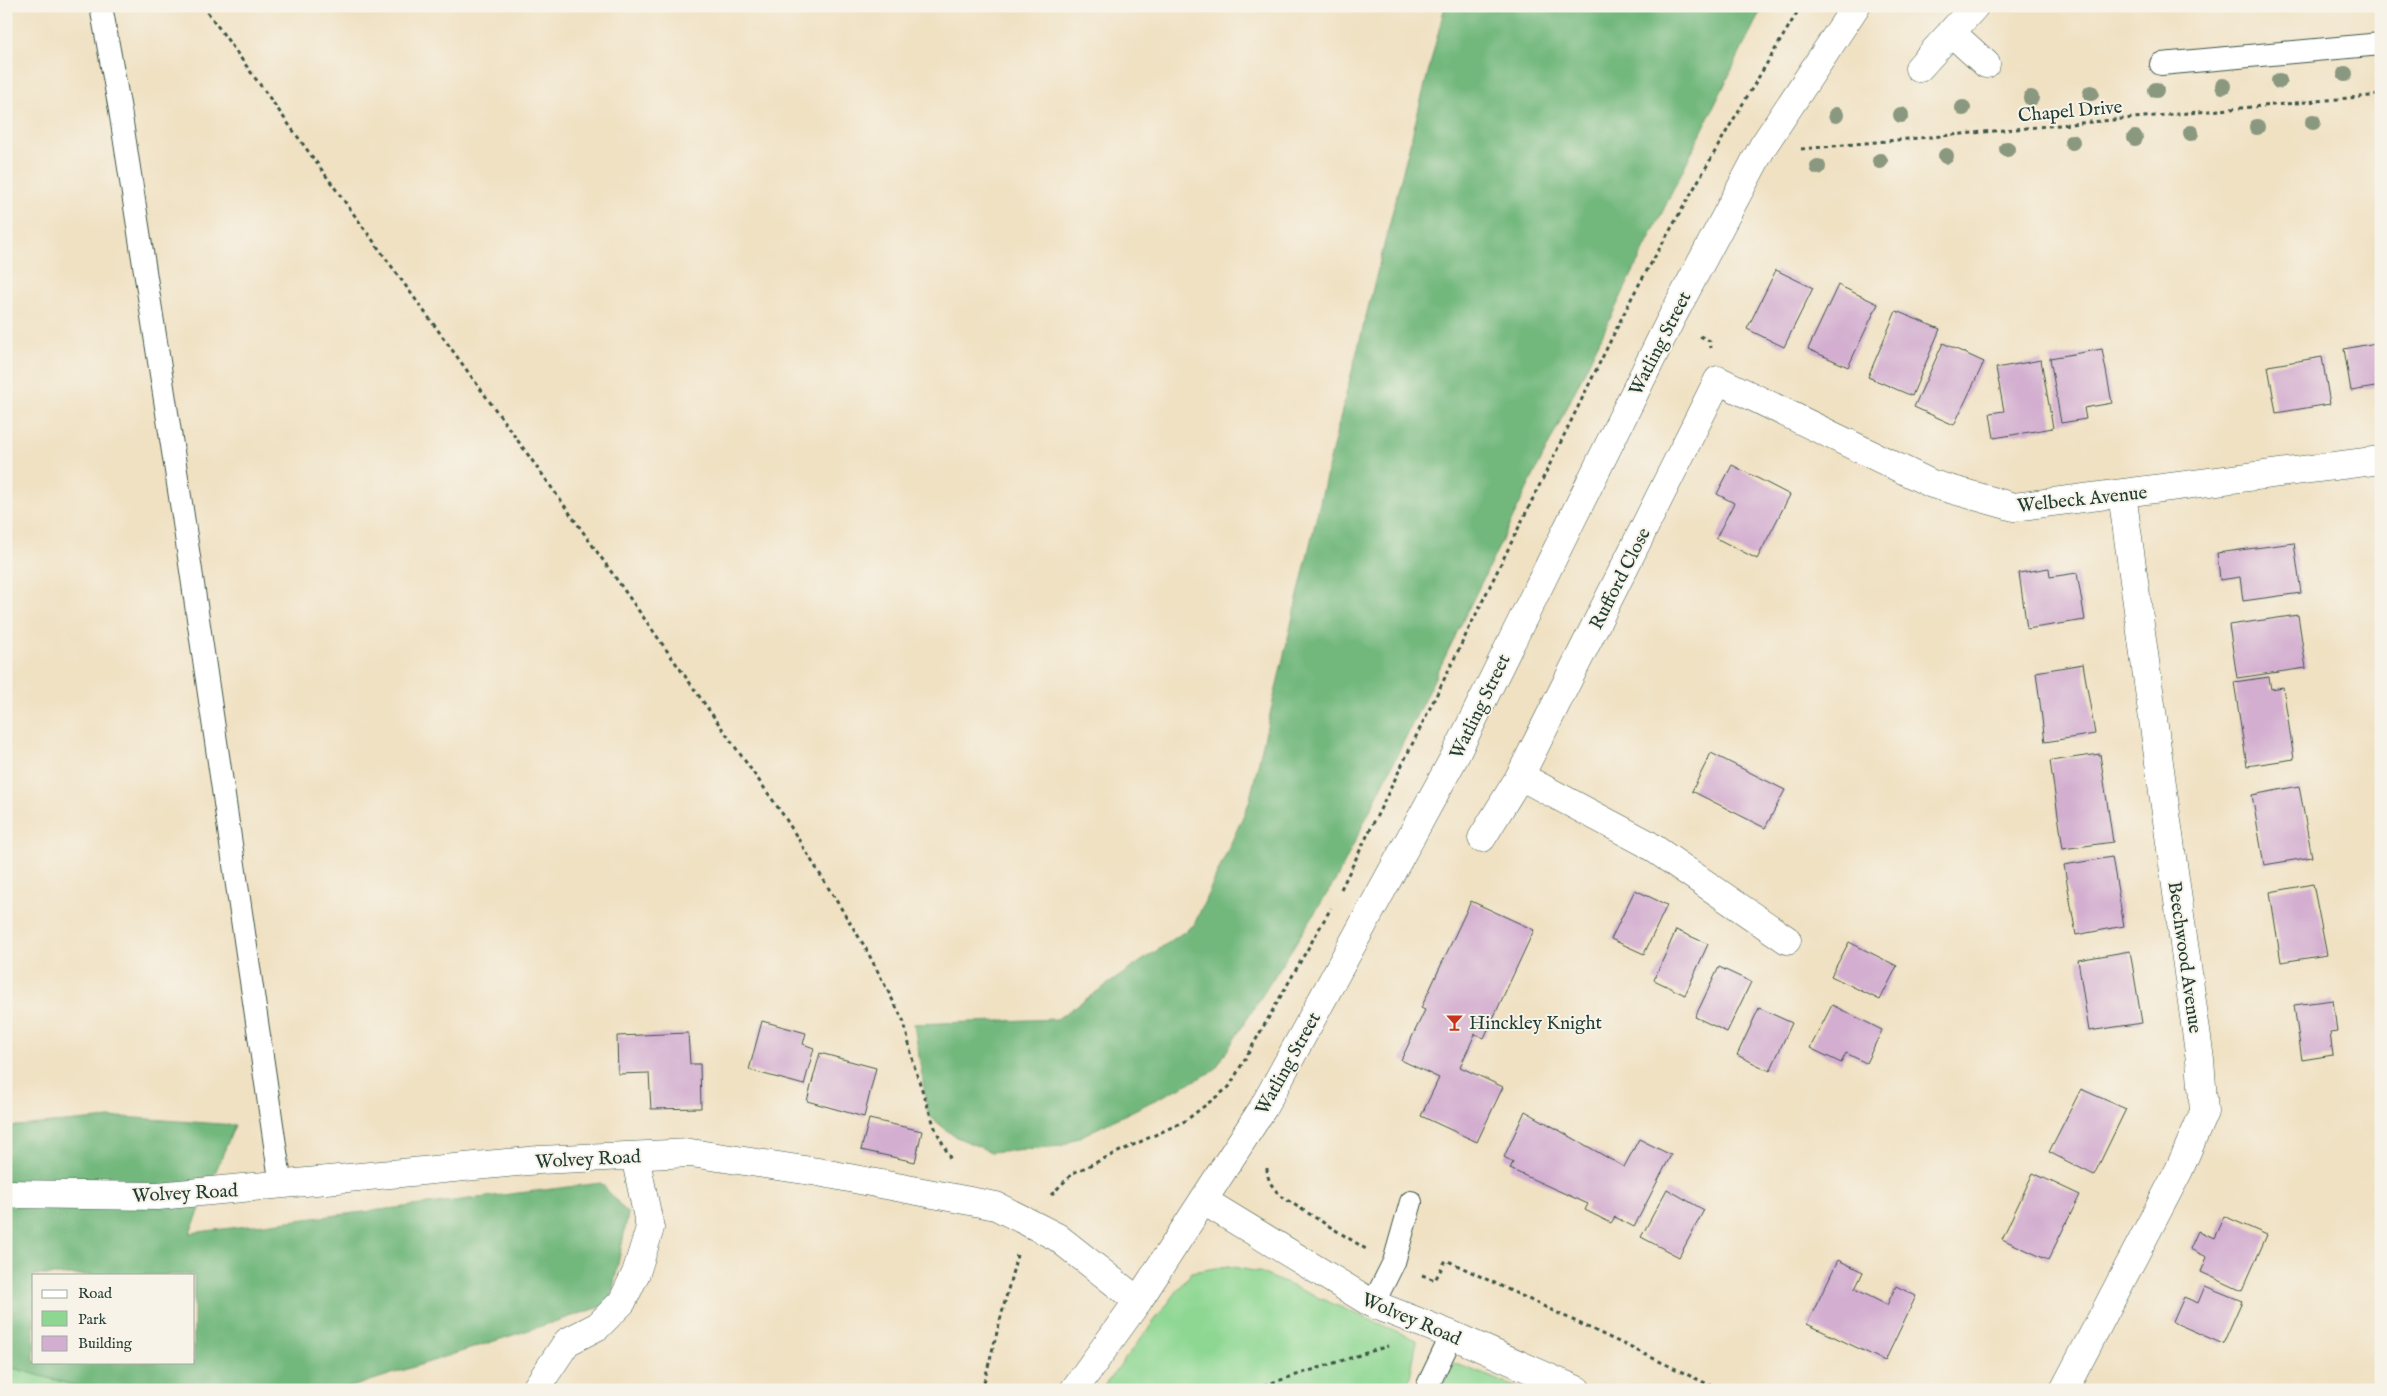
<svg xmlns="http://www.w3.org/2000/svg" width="2387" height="1396" font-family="'IM FELL English',serif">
<rect width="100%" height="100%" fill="#f7f3e8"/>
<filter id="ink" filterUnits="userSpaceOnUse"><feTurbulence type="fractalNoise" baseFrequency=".02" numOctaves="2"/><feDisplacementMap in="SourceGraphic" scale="10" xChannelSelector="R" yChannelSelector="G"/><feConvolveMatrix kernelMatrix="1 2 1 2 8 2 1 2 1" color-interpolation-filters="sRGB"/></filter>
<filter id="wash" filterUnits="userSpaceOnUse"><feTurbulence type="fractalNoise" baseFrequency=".0096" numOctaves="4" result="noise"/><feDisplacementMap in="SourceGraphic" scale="20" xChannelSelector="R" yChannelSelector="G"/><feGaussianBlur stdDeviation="1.12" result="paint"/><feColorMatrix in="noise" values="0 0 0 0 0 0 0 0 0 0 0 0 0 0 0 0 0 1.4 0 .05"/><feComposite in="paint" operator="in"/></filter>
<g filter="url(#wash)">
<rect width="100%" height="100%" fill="#f0e1c3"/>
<!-- green -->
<g fill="#8ed793" stroke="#568a64">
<path d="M1228 1266 1259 1272 1417 1340 1409 1382 1393 1390H1101L1192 1272Z"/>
<path d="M1454 1363 1524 1390H1442L1441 1387Z"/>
<path d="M6 1366 79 1387 91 1390H6Z"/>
</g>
<!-- forest -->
<g fill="#72b87d" stroke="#487a58" fill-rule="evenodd">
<path d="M1445 6H1763L1337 878 1214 1071 1061 1146 991 1152 954 1136 928 1115 914 1024 1057 1019 1194 925 1249 803 1338 426Z"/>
<path d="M122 1117 235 1125 190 1233 601 1183 628 1214 610 1304 342 1390H91L6 1366V1127ZM34 1275H194V1362H34Z"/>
</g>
<g id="blocks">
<!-- building -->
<g fill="#d3aed0">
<path d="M1776 270 1813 288 1784 347 1747 329Z"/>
<path d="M1838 285 1878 304 1848 367 1808 349Z"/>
<path d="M1896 311 1940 329 1912 396 1868 377Z"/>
<path d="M2381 342V386L2351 391 2344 349Z"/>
<path d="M1943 343 1984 362 1954 425 1914 407Z"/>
<path d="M2102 349 2112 403 2084 408 2086 419 2061 423 2050 358Z"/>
<path d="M2322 357 2330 404 2276 413 2268 366Z"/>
<path d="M2041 360 2053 428 1994 438 1990 413 2004 411 1996 368Z"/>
<path d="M1732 465 1790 495 1757 559 1716 538 1734 503 1717 494Z"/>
<path d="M2294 543 2301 593 2243 601 2240 577 2220 580 2217 553Z"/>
<path d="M2049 568 2050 577 2077 573 2085 620 2027 629 2019 573Z"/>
<path d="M2298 615 2306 668 2237 678 2229 625Z"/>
<path d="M2083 664 2095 734 2045 742 2036 672Z"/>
<path d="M2269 677 2271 689 2283 687 2294 759 2247 766 2234 682Z"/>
<path d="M1711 753 1785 790 1765 828 1692 791Z"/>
<path d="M2100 754 2113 842 2063 849 2050 761Z"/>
<path d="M2299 786 2312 857 2264 865 2252 795Z"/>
<path d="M2112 857 2124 926 2076 935 2064 865Z"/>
<path d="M2313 884 2327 955 2281 962 2270 892Z"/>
<path d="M1635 890 1667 905 1644 954 1611 939Z"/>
<path d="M1471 901 1534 930 1484 1038 1475 1034 1460 1067 1503 1087 1477 1142 1421 1116 1439 1078 1401 1060 1425 1010 1421 1008Z"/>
<path d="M1676 930 1708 944 1685 995 1654 980Z"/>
<path d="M1849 942 1897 966 1880 1000 1831 976Z"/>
<path d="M2130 951 2142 1023 2089 1031 2078 960Z"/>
<path d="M1719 967 1751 982 1727 1032 1695 1017Z"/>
<path d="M2333 1000 2337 1032 2330 1033 2333 1055 2302 1060 2294 1005Z"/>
<path d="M1832 1005 1882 1030 1866 1063 1846 1053 1841 1063 1810 1048Z"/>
<path d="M1759 1008 1792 1023 1770 1071 1737 1055Z"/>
<path d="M762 1021 806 1033 803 1044 814 1048 804 1085 749 1070Z"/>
<path d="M688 1033 690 1064H700L701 1108 651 1109 649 1073 618 1074 617 1036Z"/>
<path d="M820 1053 876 1068 864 1117 807 1101Z"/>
<path d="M2081 1089 2126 1109 2094 1175 2049 1152Z"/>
<path d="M1525 1111 1624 1167 1639 1139 1671 1155 1634 1227 1615 1217 1611 1223 1585 1210 1588 1204 1510 1169 1513 1162 1504 1157Z"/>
<path d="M869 1119 922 1131 915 1162 861 1150Z"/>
<path d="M2033 1173 2080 1195 2048 1260 2002 1239Z"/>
<path d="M1667 1189 1704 1210 1679 1257 1641 1237Z"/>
<path d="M2224 1216 2267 1235 2242 1291 2201 1272 2207 1257 2190 1249 2198 1231 2214 1238Z"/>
<path d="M1838 1260 1863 1272 1855 1289 1887 1305 1896 1286 1916 1296 1885 1361 1807 1324Z"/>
<path d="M2205 1286 2242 1301 2223 1344 2173 1322 2184 1297 2198 1303Z"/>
</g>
</g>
</g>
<g filter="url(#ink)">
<use href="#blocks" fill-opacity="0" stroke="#3e5649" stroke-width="1"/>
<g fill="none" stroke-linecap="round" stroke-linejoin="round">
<defs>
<g id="service">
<path d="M101 6 120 110 183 516 281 1186"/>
<path d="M2161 64 2381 44"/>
<path d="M1373 1304 1394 1262 1411 1202"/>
<path d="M1428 1385 1452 1335"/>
</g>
<g id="minor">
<path d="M1952 33 1986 64"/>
<path d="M1919 68 1975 6"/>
<path d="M1482 838 1520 776"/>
<path d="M1787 940 1646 843 1520 776 1718 380 1932 484 2014 507 2381 460"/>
<path d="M6 1194 158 1196 539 1160 691 1153 818 1172 996 1206 1057 1237 1138 1301"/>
<path d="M1204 1201 1373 1304 1452 1335 1577 1390"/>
<path d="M535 1390 567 1342 598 1326 622 1302 636 1273 650 1228 635 1156"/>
<path d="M2064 1390 2179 1170 2204 1112 2200 1060 2122 494"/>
</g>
<path id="trunk" d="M1074 1390 1138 1301 1263 1108 1455 756 1670 321 1763 146 1856 6"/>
</defs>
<!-- service casing -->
<use href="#service" stroke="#3e5649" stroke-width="24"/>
<!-- minor casing -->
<use href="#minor" stroke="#3e5649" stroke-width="29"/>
<!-- trunk casing -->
<use href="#trunk" stroke="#3e5649" stroke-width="29"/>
<!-- path -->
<g stroke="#3e5649" stroke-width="3" stroke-dasharray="4 4" stroke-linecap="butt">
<path d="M203 6 542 474 784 816 865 947 904 1022 914 1066 935 1128 952 1162"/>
<path d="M1801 149 2381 95"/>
<path d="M1700 336 1710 341 1711 348"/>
<path d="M1341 889 1633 295 1729 127 1801 6"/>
<path d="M1267 1168C1267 1181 1273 1188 1282 1197L1366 1249"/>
<path d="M1051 1195 1073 1173 1185 1121 1229 1087 1331 908"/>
<path d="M1422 1275 1435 1280 1446 1260 1720 1390"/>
<path d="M982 1390 1017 1255"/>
<path d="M1249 1390 1388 1346"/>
</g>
<!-- service -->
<use href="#service" stroke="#fff" stroke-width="22"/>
<!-- minor -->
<use href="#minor" stroke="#fff" stroke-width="28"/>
<!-- trunk -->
<use href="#trunk" stroke="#fff" stroke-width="28"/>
</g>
<!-- trees -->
<g fill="#89987f">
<circle cx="2345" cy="74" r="8"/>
<circle cx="2279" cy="81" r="8"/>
<circle cx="2223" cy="86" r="8"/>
<circle cx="2156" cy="90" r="8"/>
<circle cx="2091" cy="93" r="8"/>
<circle cx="2031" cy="98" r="8"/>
<circle cx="1963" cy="108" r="8"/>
<circle cx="1836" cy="115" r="8"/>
<circle cx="1901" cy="115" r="8"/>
<circle cx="2313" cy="122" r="8"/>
<circle cx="2257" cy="127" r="8"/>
<circle cx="2191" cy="133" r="8"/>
<circle cx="2135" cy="138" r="8"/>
<circle cx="2072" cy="142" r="8"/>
<circle cx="2007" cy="149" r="8"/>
<circle cx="1946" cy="156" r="8"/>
<circle cx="1880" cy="161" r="8"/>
<circle cx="1818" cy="167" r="8"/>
</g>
</g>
<!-- icons -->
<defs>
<symbol id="bar-bare" viewBox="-9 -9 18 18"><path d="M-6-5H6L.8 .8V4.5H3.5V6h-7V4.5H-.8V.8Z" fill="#c8321e" stroke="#f7f3e8" stroke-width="2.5" paint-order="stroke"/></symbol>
</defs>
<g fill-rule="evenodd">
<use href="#bar-bare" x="1442" y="1010" width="25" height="25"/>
</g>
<g text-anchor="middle" stroke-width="4" stroke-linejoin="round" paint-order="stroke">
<!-- street labels -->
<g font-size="19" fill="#1f3d34" stroke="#f7f3e8">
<text transform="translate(2070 110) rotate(-5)" y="7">Chapel Drive</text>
<text transform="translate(1659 343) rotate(-63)" y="7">Watling Street</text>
<text transform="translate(2082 498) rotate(-6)" y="7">Welbeck Avenue</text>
<text transform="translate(1619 578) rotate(-63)" y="7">Rufford Close</text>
<text transform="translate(1479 706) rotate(-64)" y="7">Watling Street</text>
<text transform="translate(2186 957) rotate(82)" y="7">Beechwood Avenue</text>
<text transform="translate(1287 1063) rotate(-61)" y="7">Watling Street</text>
<text transform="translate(588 1158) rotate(-3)" y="7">Wolvey Road</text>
<text transform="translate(185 1192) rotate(-3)" y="7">Wolvey Road</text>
<text transform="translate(1412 1318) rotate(23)" y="7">Wolvey Road</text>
</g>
<!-- poi labels -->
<g font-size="19" fill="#1f3d34" stroke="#f7f3e8" text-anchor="start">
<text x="1469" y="1029">Hinckley Knight</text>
</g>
</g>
<!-- margin -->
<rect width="2387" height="1396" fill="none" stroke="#f7f3e8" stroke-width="25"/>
<!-- legend -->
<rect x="32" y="1274" width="162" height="90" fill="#f7f3e8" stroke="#a1aaa0"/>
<rect x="42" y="1290" width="25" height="8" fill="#ffffff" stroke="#a1aaa0"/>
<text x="78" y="1298" font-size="15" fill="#1f3d34">Road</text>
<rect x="42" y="1311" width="25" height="15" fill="#8ed793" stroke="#a1aaa0"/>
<text x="78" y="1324" font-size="15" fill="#1f3d34">Park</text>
<rect x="42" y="1336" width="25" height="15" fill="#d3aed0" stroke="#a1aaa0"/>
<text x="78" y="1348" font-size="15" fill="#1f3d34">Building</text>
</svg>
